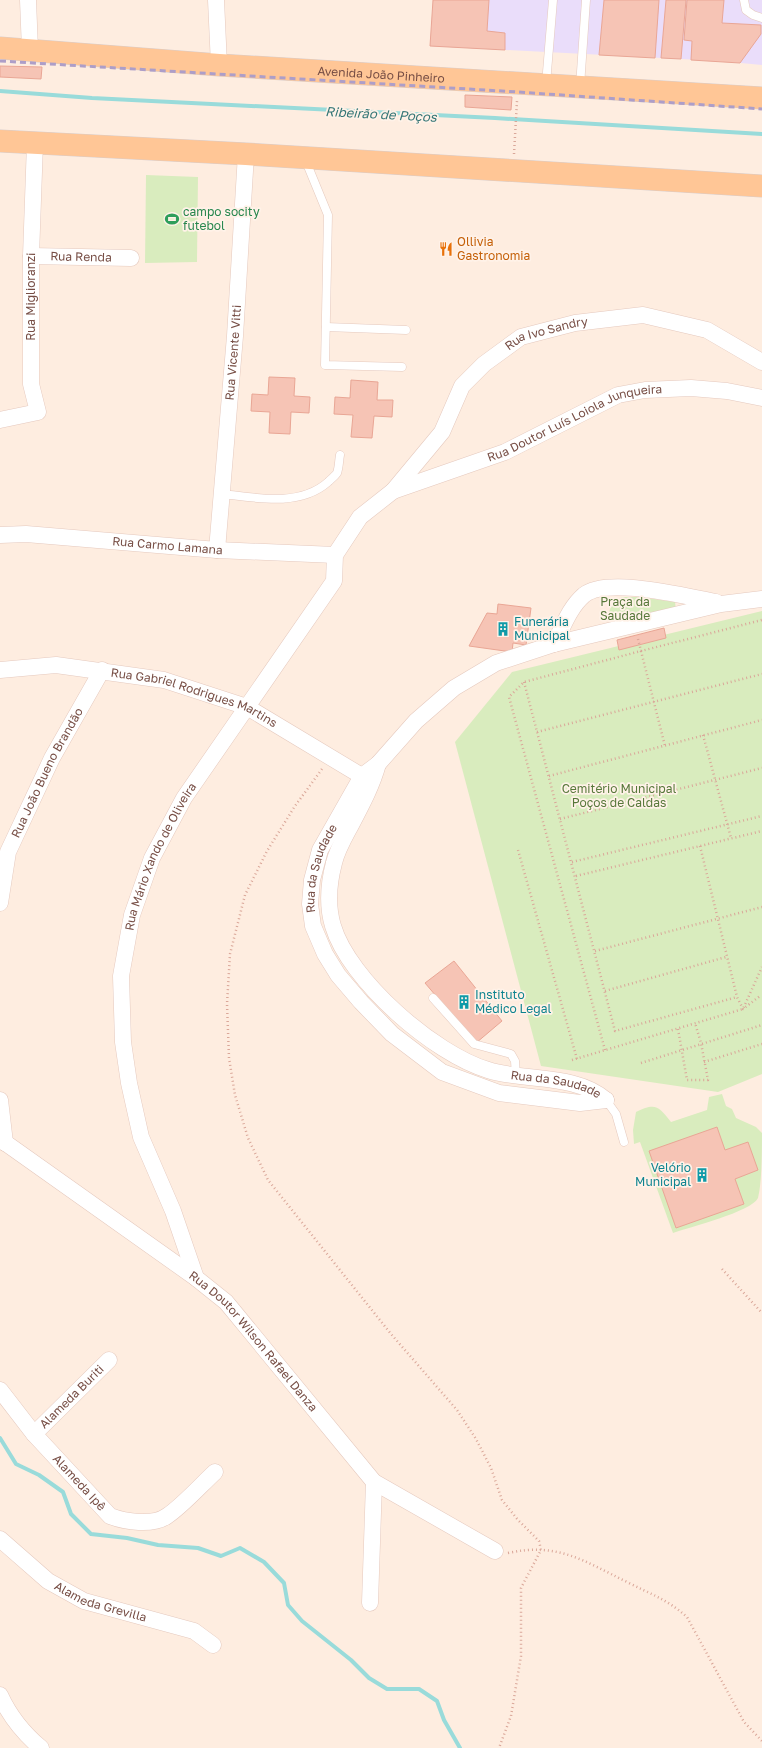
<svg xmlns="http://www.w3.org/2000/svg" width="762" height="1748" font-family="'Golos Text',sans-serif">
<rect width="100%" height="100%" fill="#feede0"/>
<!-- education -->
<path fill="#eaddfa" d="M433 0H762V65L720 61 430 46Z"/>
<!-- green -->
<g fill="#d9ecbe">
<path d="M146 175 198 177 197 262 145 263Z"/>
<path d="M622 597H640L675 602 676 610 621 623 608 618C609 607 613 603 622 597Z"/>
<path d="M762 611V1074L718 1092 541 1066 455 742 512 672Z"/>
<path d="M722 1094 726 1106 732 1109 736 1118 756 1127 762 1133C762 1151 762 1183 758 1198 751 1212 690 1227 673 1233L640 1142 634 1144 633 1130 636 1112C656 1102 659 1107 671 1122L707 1110 709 1097Z"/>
</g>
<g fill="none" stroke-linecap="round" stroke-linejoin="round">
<!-- stream -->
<g stroke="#99dbda" stroke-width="4">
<path d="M0 91 92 98 495 118 762 134"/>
<path d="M0 1438 16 1464 39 1475 63 1492 71 1514 91 1534 127 1538 158 1545 198 1548 221 1556 240 1548 264 1562 284 1583 288 1605 302 1621 351 1660 369 1678 387 1689H419L437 1701 444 1720 460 1748"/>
</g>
</g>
<!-- building -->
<g fill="#f6c4b5" stroke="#e9a695">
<path d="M433 0H489L487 31 505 33V50L430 46Z"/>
<path d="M604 0H659L655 58 599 55Z"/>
<path d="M666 0H686L681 59 661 58Z"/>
<path d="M687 0H724L722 23 761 25V34L740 63 691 60 692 41 684 40Z"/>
<path d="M0 66 42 67 41 79 0 77Z"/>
<path d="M465 95 512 97 511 110 465 107Z"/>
<path d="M269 377 295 378 294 396 310 397 309 413 291 412 290 434 269 433 270 412 251 411 252 394 268 395Z"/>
<path d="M351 380 378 382 377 400H393L392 417 374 416 372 438 351 437 353 415 334 414 335 397 350 398Z"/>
<path d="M498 604 531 608 526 645 513 643 512 652 469 646 487 613 497 614Z"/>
<path d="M664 628 666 638 619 650 617 640Z"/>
<path d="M454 961 502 1021 476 1043 425 983Z"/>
<path d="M717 1127 725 1150 748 1142 758 1170 735 1179 744 1204 676 1228 649 1151Z"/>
</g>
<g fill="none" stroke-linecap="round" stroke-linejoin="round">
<defs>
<g id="service">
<path d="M744 0 746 10 753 15 762 18"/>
<path d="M546 84 553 0"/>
<path d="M580 86 586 0"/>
<path d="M305 159 328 215 325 365 402 367"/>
<path d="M326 327 406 330"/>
<path d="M223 494C256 498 300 507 328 482 331 479 335 476 337 473 339 468 339 460 340 455"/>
<path d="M433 998 474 1044 511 1054 515 1061 516 1076"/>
<path d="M606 1100 616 1114 624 1142"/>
</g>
<g id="minor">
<path d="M28 0 30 50"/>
<path d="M216 0 219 65"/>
<path id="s1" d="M31 256 131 258"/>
<path id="s2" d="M0 420 38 412 31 384V256L35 143"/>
<path id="s3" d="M393 491 505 452 618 395 645 390 691 388 727 391 762 398"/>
<path id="s4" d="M0 535 26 534 217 550 335 555"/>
<path id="s5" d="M217 550 235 336 246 154"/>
<path d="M554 644C563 627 569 608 584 595 607 576 688 597 716 602"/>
<path id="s6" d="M0 670 56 665 164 680 247 707 370 781"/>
<path id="s7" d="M378 764C372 786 361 806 350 827 344 838 337 850 334 863 329 882 327 906 333 926 349 980 434 1054 488 1070 526 1082 575 1073 606 1100"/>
<path id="s8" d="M0 903 8 852 52 758 102 670"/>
<path d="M0 1100 5 1143"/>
<path id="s9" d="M606 1100 580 1103 499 1093 442 1072 392 1034 361 1002 338 975 325 954 313 926 310 904 312 880 320 850 362 776 378 764 416 721 454 688 496 663 554 644 721 604 762 599"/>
<path id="s10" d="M0 1139 196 1278 226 1302 374 1482 495 1551"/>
<path id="s11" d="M196 1278 173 1211 141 1137 129 1083 123 1042 121 976 132 915 152 858 184 798 334 581 335 555 360 517 393 491 442 432 462 386 484 364 521 337 575 323 643 315 707 330 762 362"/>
<path id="s12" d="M0 1390 34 1434 110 1516C125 1522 153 1526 167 1516 181 1507 202 1484 215 1472"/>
<path id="s13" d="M34 1434 109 1360"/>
<path id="s14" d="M0 1539 48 1581 84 1601 194 1631 213 1645"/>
<path d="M370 1603 374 1482"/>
<path d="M0 1695C10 1717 23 1733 41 1748"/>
</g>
<g id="primary">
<path id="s15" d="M0 48 219 65 762 98"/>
<path d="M0 141 246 154 762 186"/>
</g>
</defs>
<!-- service casing -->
<use href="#service" stroke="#e5c9be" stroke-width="9"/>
<!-- minor casing -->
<use href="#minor" stroke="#e5c9be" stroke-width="17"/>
<!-- primary casing -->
<use href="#primary" stroke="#d9cdcb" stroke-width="23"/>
<!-- path -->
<g stroke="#daa799" stroke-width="2.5" stroke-dasharray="1 3" stroke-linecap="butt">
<path d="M514 154 517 101"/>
<path d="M638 639 641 651 762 620"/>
<path d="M524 682 615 1031 737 997"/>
<path d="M537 732 762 674"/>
<path d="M703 735 731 838"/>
<path d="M322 769 295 806 267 851 245 895 230 954 227 1004 229 1058 235 1095 248 1138 268 1180 391 1334 457 1410 476 1439 491 1468 502 1500 518 1520 539 1541 541 1550 521 1588V1656L511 1716 499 1748"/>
<path d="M549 776 762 720"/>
<path d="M560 819 762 768"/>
<path d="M700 846 737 997 743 1009 760 996"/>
<path d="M518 850 577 1059"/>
<path d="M572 862 762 816"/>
<path d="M576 876 762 831"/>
<path d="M595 951 762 907"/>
<path d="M605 991 726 957"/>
<path d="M678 1029 687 1080H708L701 1043 695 1023"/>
<path d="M605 1050 509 697 524 682 641 651 665 746"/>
<path d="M572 1060 743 1009 762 967"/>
<path d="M704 1062 762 1044"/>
<path d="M641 1063 762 1025"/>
<path d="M722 1269 762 1313"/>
<path d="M508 1553C558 1542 584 1561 627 1582 650 1594 667 1599 687 1617L744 1722 762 1741"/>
</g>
<!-- service -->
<use href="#service" stroke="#fff" stroke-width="8"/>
<!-- minor -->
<use href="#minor" stroke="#fff" stroke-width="16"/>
<!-- primary -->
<use href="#primary" stroke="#ffc696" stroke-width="22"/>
<!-- rail -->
<path stroke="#ad9ec8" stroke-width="3" stroke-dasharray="6 4" stroke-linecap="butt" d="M0 61 518 92 762 109"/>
</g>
<!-- icons -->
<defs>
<symbol id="stadium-bare" viewBox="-9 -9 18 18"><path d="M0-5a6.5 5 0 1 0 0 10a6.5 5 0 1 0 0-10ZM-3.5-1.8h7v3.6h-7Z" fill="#2e9e5b" stroke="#fff2e8" stroke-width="2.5" paint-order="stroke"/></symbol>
<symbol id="restaurant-bare" viewBox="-9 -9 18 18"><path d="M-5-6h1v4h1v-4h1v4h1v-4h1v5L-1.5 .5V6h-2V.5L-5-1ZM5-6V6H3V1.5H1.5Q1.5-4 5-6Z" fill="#e8710a" stroke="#fff2e8" stroke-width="2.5" paint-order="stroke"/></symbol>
<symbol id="building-bare" viewBox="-9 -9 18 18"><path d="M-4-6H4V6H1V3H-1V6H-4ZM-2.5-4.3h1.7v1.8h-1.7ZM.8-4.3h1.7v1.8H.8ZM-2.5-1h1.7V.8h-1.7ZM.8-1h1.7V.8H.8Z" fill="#0f9aa8" stroke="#fff2e8" stroke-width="2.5" paint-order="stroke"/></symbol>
</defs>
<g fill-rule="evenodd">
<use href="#stadium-bare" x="162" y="209" width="20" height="20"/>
<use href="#restaurant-bare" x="436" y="239" width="20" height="20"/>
<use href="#building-bare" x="493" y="619" width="20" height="20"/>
<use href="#building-bare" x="454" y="992" width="20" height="20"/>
<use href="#building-bare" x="692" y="1165" width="20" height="20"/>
</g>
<g text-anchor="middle" stroke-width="3.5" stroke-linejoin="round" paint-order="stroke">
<!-- street labels -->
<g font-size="12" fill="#774e45" stroke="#fff2e8">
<text dy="4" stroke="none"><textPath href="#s15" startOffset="382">Avenida João Pinheiro</textPath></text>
<text dy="4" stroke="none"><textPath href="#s1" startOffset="50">Rua Renda</textPath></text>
<text dy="4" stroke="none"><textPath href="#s2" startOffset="155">Rua Miglioranzi</textPath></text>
<text dy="4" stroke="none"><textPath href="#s11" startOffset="1111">Rua Ivo Sandry</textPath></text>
<text dy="4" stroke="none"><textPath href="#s5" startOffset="198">Rua Vicente Vitti</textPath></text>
<text dy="4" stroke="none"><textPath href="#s3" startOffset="195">Rua Doutor Luís Loiola Junqueira</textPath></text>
<text dy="4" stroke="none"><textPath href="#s4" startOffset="168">Rua Carmo Lamana</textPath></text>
<text dy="4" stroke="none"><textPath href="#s6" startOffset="199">Rua Gabriel Rodrigues Martins</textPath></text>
<text dy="4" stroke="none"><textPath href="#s8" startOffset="140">Rua João Bueno Brandão</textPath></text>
<text dy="4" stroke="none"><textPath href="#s11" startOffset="441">Rua Mário Xando de Oliveira</textPath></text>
<text dy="4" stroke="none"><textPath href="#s9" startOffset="426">Rua da Saudade</textPath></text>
<text dy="4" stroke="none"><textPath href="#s7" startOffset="459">Rua da Saudade</textPath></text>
<text dy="4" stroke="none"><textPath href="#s10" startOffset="326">Rua Doutor Wilson Rafael Danza</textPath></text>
<text dy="4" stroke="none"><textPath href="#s13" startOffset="53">Alameda Buriti</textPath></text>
<text dy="4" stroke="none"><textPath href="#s12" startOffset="122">Alameda Ipê</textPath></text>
<text dy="4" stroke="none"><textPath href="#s14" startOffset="121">Alameda Grevilla</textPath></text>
</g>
<!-- leisure labels -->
<g font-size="12" fill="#27864d" stroke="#fff2e8" text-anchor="start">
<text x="183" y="216">campo socity<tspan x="183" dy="14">futebol</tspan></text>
</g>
<!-- food labels -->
<g font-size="12" fill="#c56008" stroke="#fff2e8" text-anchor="start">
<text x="457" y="246">Ollivia<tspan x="457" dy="14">Gastronomia</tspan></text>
</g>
<!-- park labels -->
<g font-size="12" fill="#57783a" stroke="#fff2e8">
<text x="625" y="606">Praça da<tspan x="625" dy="14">Saudade</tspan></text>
<text x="619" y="793">Cemitério Municipal<tspan x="619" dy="14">Poços de Caldas</tspan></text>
</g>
<!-- culture labels -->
<g font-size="12" fill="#0d838f" stroke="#fff2e8" text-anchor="start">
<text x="514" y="626">Funerária<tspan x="514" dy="14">Municipal</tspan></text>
<text x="475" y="999">Instituto<tspan x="475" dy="14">Médico Legal</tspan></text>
<text x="691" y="1172" text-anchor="end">Velório<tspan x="691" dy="14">Municipal</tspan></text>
</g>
<!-- water labels -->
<g font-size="13" font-style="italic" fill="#357676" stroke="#fff2e8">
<text transform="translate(381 114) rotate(3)" y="5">Ribeirão de Poços</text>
</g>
</g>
</svg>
